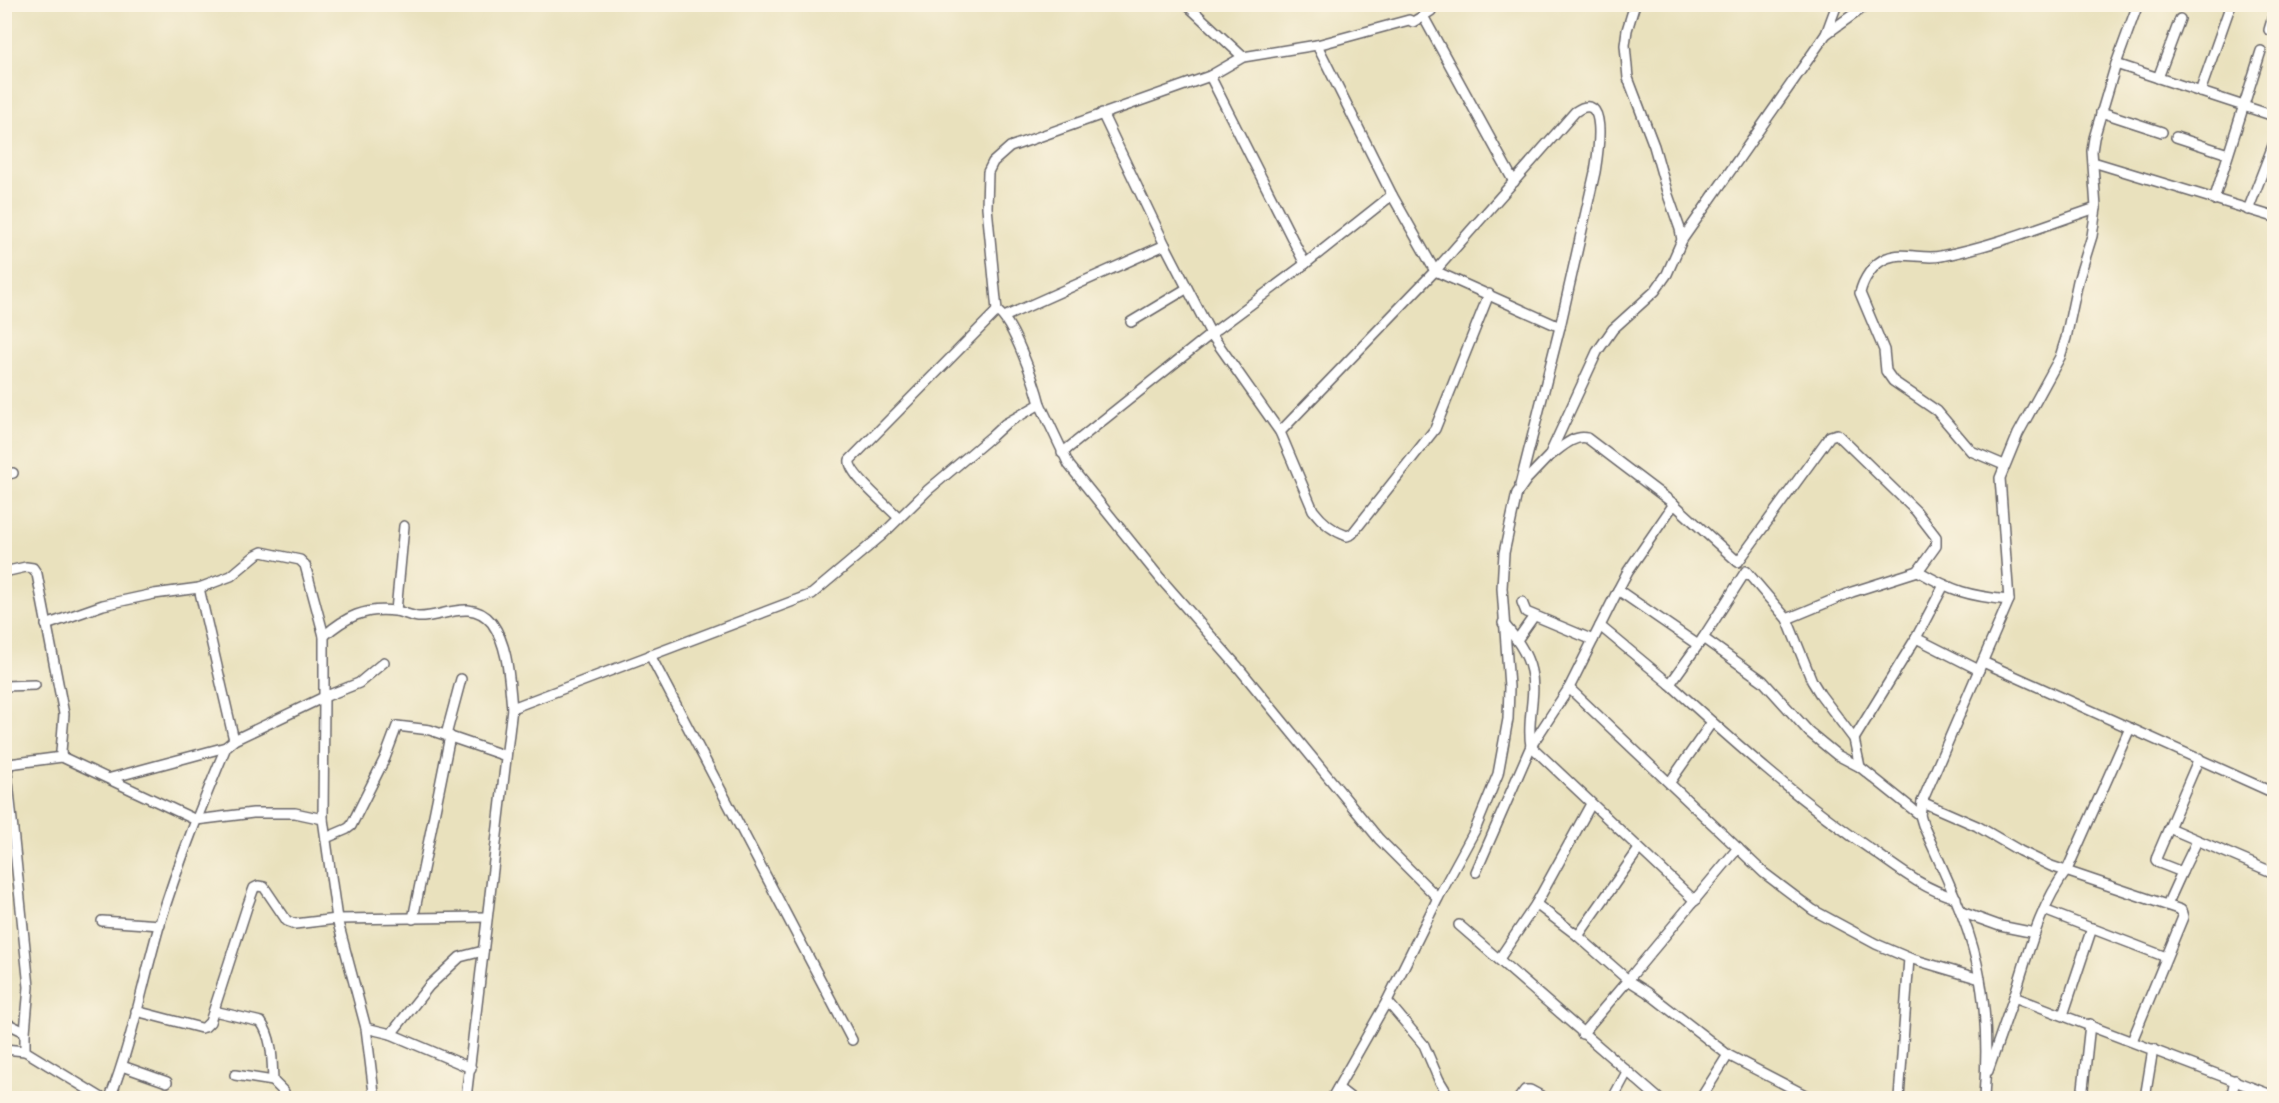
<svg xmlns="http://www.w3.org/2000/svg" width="2279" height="1103" font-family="Caveat,sans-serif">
<rect width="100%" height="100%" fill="#fcf5e5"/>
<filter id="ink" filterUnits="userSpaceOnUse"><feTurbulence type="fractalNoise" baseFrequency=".0167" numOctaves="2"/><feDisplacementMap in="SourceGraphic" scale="12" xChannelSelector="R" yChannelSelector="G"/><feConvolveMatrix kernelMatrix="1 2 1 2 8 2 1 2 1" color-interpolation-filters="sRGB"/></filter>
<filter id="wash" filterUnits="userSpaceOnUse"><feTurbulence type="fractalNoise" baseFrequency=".008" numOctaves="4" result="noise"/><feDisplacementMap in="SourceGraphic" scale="24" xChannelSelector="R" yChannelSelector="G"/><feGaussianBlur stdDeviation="1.35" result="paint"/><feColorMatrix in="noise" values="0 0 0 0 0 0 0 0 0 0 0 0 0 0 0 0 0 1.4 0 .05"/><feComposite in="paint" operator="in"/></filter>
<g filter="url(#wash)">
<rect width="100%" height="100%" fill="#e9e1bd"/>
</g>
<g filter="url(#ink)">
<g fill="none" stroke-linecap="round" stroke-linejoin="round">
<defs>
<g id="minor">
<path d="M1186 4 1243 57"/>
<path d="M1423 16 1431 11V4"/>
<path d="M2269 30 2274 13"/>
<path d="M1826 34 1868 4"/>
<path d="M1317 45 1392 195 1435 271 1560 327"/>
<path d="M2116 64 2274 116"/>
<path d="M1210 76 1305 264"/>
<path d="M2158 78 2180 19"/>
<path d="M2200 92 2231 4"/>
<path d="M2101 112 2162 132"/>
<path d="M1102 113 1165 245 1211 334 1280 432 1313 510C1322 522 1333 531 1347 536L1352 534 1435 429 1489 294"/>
<path d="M2176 137 2228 154"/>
<path d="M2093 162 2274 217"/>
<path d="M2214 200 2261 51"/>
<path d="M2248 210 2274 143"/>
<path d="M1682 240 1826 34 1837 4"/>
<path d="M1004 317 1165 245"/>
<path d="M1131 322 1186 289"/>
<path d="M1040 404C1035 384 1013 321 997 311L987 207 988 172 993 162 1010 147 1210 76 1243 57 1317 45 1409 20 1413 22 1423 16 1514 182"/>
<path d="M1280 432 1435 271 1575 112C1610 87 1597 159 1595 172L1560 327 1520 485"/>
<path d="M1062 453 1211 334 1305 264 1392 195"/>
<path d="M1551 455C1561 448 1573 435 1587 438L1674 504 1738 562 1830 436 1837 434 1916 511 1936 537V546L1918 571"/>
<path d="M2004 465 1971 451 1937 411 1893 381 1886 371 1884 350 1860 293C1863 280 1873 263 1887 258 1903 251 1923 260 1941 256 1994 246 2045 225 2096 208"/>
<path d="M4 475 13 473"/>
<path d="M899 518C889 507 847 473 850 460L997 311"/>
<path d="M4 572 26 567 33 568 37 574 64 714 61 752 62 757"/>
<path d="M199 588 234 740"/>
<path d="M1618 590 1628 571 1674 504"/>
<path d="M1522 602 1526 612 1593 640"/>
<path d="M396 611 404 526"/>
<path d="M1787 619 1852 592 1918 571C1953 591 1968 596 2009 600"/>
<path d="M1503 623C1515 637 1527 652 1531 671 1537 695 1526 721 1531 746L1695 901"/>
<path d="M46 625 103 605 154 594 199 588 231 576 256 555 262 552 300 560 305 565 324 636V697L359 683 384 662"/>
<path d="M1600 626 1670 684"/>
<path d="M324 636C345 617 366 607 395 611 403 612 410 616 418 617 442 618 471 597 492 623 509 647 509 681 512 708"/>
<path d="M1703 638 1746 571 1787 619 1812 681 1820 694 1854 739 1860 767"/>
<path d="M1916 638 1944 585"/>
<path d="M1517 640 1534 616"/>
<path d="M650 655 852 1040"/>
<path d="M1983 662 2274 793"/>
<path d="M4 686 35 685"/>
<path d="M1569 688 1764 873 1813 910 1876 944 1909 958 1980 979"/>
<path d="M446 735 461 679"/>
<path d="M1854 739 1916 638 1979 670"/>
<path d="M111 778 226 747"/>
<path d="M1670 782 1712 722"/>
<path d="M1922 802 1977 826 2020 851 2051 866 2181 910 2183 917 2132 1041"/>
<path d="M1920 815 1860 767 1837 755 1809 732 1763 681 1703 638 1670 684C1736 744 1802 803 1876 853 1901 871 1926 890 1956 898"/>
<path d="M2169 828 2274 873"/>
<path d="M326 838 347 829 351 826 385 758 397 726 430 730 506 756"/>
<path d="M1476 872 1531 746 1569 688 1618 590 1698 645"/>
<path d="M2182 872 2197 841"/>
<path d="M4 890H5"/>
<path d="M1536 904 1578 936 1628 980 1582 1034"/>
<path d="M2167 905 2182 872 2159 863 2156 860 2157 856 2199 758"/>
<path d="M2044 910 2166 957"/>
<path d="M1961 912 2000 926 2035 933"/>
<path d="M413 919 450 736"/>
<path d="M102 921 160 925"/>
<path d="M1459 925 1658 1098"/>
<path d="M1578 936 1639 849"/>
<path d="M1499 959 1536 904 1591 804"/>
<path d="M2014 997C2028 954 2039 907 2067 870L2130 728"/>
<path d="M1387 1001 1424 1045 1439 1080 1450 1098"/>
<path d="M136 1011 201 1028 205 1027 210 1022 247 907 254 888 258 886 264 887 287 921 295 924 337 919 487 917"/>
<path d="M214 1011 261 1022C273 1039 272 1061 273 1081L284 1092 285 1098"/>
<path d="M2063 1015 2092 928"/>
<path d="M4 1022 25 1032V1051"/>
<path d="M366 1028 391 1034 471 1068"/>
<path d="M25 1032 29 987 7 772 9 764 62 757 196 820 253 813H295L323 819"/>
<path d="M391 1034 429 986 460 957 483 951"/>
<path d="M4 1049 25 1051 102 1098"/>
<path d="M1728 1055 1647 992 1628 980 1738 848"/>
<path d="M122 1066 167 1082"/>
<path d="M1988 1071 2014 997 2274 1096"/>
<path d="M235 1075 273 1081"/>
<path d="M1338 1088 1351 1098"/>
<path d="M110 1098C132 1042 143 981 160 923 178 863 202 805 226 747L234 740 324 697 323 819 337 919 366 1028 374 1093 373 1098"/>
<path d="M466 1098 512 708 812 594 881 536 928 490 992 436 1005 424 1040 404 1069 465 1160 578 1238 667 1379 839 1438 898"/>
<path d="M1332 1098 1387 1001 1438 898 1475 830 1498 774 1508 719 1509 687 1502 588 1504 553 1517 493 1527 479 1549 456 1597 352 1613 329 1655 291 1667 274 1682 240 1680 229 1668 195 1654 146 1628 78 1625 45 1627 30 1635 4"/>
<path d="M1519 1098 1525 1090H1530L1545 1098"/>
<path d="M1613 1098 1627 1072"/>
<path d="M1701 1098 1728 1055 1811 1098"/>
<path d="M1899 1098 1909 958"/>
<path d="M1984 1098C1987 1059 1987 1018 1980 979 1971 925 1945 875 1923 825L1920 815 1922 802 2009 600 2000 478 2018 434 2060 357 2066 338 2078 281 2092 236 2096 208 2092 151 2094 138 2116 64 2138 4"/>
<path d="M2082 1098 2090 1024"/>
<path d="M2145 1098 2153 1049"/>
<path d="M2231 1098 2235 1080"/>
</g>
</defs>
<!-- minor casing -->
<use href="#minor" stroke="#686568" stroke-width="12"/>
<!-- minor -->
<use href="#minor" stroke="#fff" stroke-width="9"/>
</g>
</g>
<!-- margin -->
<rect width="2279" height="1103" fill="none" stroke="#fcf5e5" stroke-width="24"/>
</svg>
